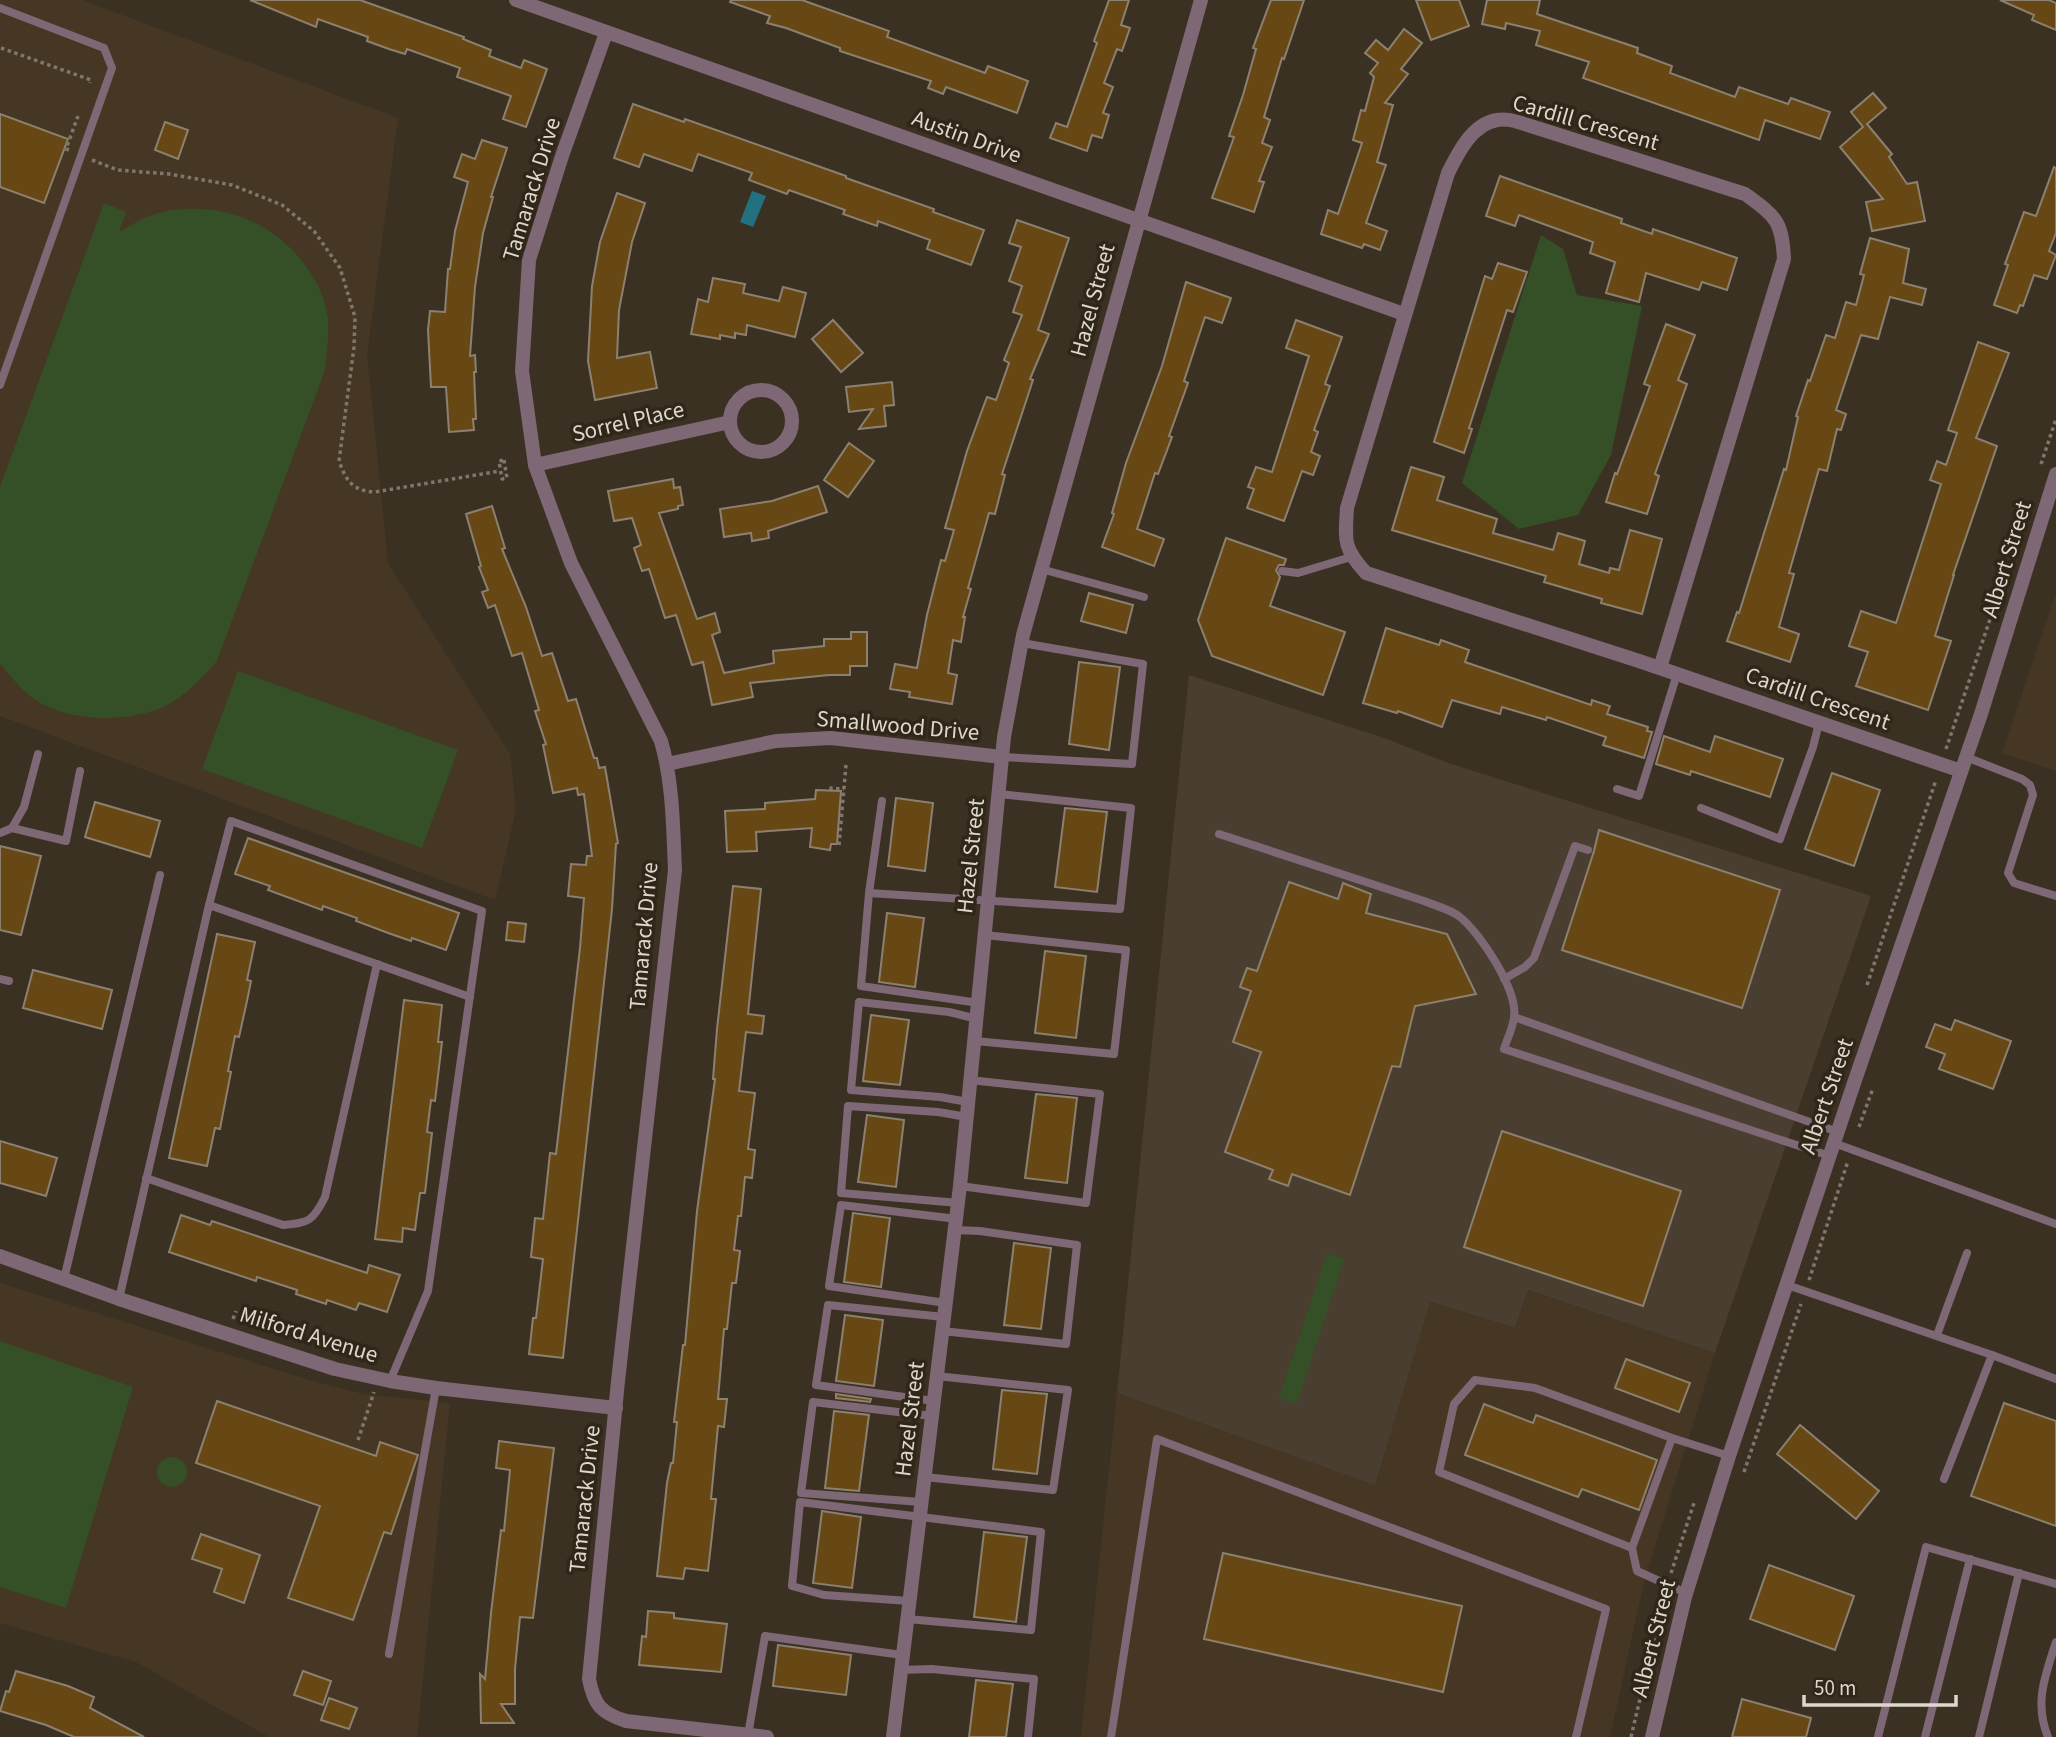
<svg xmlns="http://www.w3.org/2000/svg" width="2056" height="1737" font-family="'Source Sans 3',sans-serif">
<rect width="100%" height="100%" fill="#3b3123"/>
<!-- commercial -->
<path fill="#4a3e30" d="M1189 675 1387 739 1448 763 1871 896 1715 1353 1528 1290 1515 1328 1431 1302 1375 1486 1117 1393Z"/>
<!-- built -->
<g fill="#453723">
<path d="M0 0H82L398 118 367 355 388 563 510 754 516 810 495 900 0 716Z"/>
<path d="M2056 593V771L2002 753Z"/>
<path d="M0 1283 309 1380 363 1394 450 1403 417 1737H269L136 1662 0 1623Z"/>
<path d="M1528 1290 1715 1353 1644 1582 1610 1737H1081L1117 1393 1375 1485 1430 1302 1515 1328Z"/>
</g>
<!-- green -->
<g fill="#354f26">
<path d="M104 203 126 212 119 232C131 225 144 217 158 213 207 201 261 215 295 253 312 271 325 294 328 319 329 337 327 355 324 373L217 661C204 676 191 690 174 701 139 724 69 724 34 699 22 690 10 676 0 664V487Z"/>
<path d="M1541 235 1563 249 1577 295 1642 306 1611 455 1578 515 1519 529 1462 483Z"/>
<path d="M238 671 458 750 422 848 202 769Z"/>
<path d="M1327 1253 1344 1259 1297 1404 1279 1398Z"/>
<path d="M0 1341 133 1387 66 1608 0 1587Z"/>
<circle cx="172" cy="1472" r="15"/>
</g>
<!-- water -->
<path fill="#227181" d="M752 191 766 196 753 227 740 222Z"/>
<!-- building -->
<g fill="#674815" stroke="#8c8170" stroke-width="2">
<path d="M250 0H360L464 37 463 39 491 50 489 56 521 68 524 60 547 69 526 127 503 119 511 96 457 77 460 68 407 49 405 54 389 49 367 41 368 37 318 19 316 27Z"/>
<path d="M731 0H802L889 31 887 37 985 73 988 66 1028 81 1017 113 946 87 943 94 928 88 931 81 840 51V48L786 28 767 23 770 16 730 2Z"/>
<path d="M1109 0H1129L1121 25 1130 28 1122 51 1117 49 1104 83 1113 87 1103 113 1109 115 1102 138 1092 135 1087 151 1050 138 1056 123 1067 127 1097 43 1094 41Z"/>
<path d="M1271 0H1304L1284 59 1282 58 1264 117 1270 120 1262 143 1272 147 1259 181 1264 182 1254 212 1212 198 1234 137 1229 136 1243 95 1256 49 1253 48Z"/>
<path d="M1416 0H1459L1469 26 1431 40Z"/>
<path d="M1487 0H1540L1537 14 1638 48 1637 53 1672 66 1670 73 1735 97 1739 87 1788 104 1791 98 1830 112 1820 139 1765 120 1759 140 1583 78 1589 62 1536 45 1540 31 1506 23 1505 29 1482 24Z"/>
<path d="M2000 0H2049L2056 3V30L2032 20 2034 15Z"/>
<path d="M1404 29 1422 43 1401 69 1408 74 1385 103 1393 105 1377 162 1386 165 1366 223 1387 231 1380 250 1364 244 1362 248 1321 234 1328 210 1338 214 1362 143 1353 140 1361 110 1365 111 1374 77 1370 73 1378 63 1365 53 1376 40 1388 50Z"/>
<path d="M1873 93 1886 108 1867 124 1892 154 1889 157 1907 184 1917 182 1925 221 1872 231 1866 202 1883 199 1840 147 1863 127 1851 112Z"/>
<path d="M633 104 684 122 685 119 846 176V178L934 209 933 212 984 230 971 265 927 249 930 240 878 221 877 226 843 214 845 210 789 190 787 194 749 180 752 173 698 154 692 171 644 154 639 167 614 158Z"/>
<path d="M0 114 68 139 44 203 0 187Z"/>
<path d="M165 122 188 130 178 159 155 150Z"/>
<path d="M482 140 507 148 491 197H493L483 233 475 287 470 356 475 355 476 372H474L476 419H473L474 430 449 432 446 387H431L428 330 430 311 445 312 448 269H450L455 231 468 182 454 177 462 154 475 159Z"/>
<path d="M2054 167 2056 168V233L2049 251 2056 255 2047 279 2034 275 2023 306 2020 305 2017 313 1994 305 2008 265 2005 264 2024 212 2036 216Z"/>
<path d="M1500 176 1622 219 1621 223 1652 234 1653 229 1737 258 1727 290 1702 282 1699 290 1646 273 1639 302 1606 293 1615 262 1590 253 1593 242 1519 215 1515 226 1486 216Z"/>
<path d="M617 193 645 203 632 242 619 310 617 358 650 352 657 388 595 400 588 361 592 286 600 242Z"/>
<path d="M1017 220 1069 238 1038 330 1049 334 1030 379 1033 380 1002 474 1005 475 995 514 989 513 968 588 971 589 963 617H965L961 642 953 640 948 673 957 675 952 704 909 697 910 692 890 689 895 664 917 668 927 615 941 560 945 561 954 530 945 528 967 451 987 397 996 400 1009 363 1004 360 1022 315 1013 312 1022 286 1009 281 1021 247 1009 243Z"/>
<path d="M1870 238 1909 249 1903 283 1926 289 1922 305 1890 297 1878 339 1861 335 1836 410 1846 414 1841 430 1837 429 1827 471 1819 469 1789 573 1794 574 1779 627 1799 634 1790 662 1727 641 1737 612 1739 613 1784 469 1786 470 1798 417 1796 416 1808 380 1810 381 1826 335 1835 338 1846 302 1856 305 1864 275 1860 274Z"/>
<path d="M1498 263 1527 272 1513 312 1507 310 1469 428 1472 429 1464 453 1434 442 1485 276 1492 279Z"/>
<path d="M713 278 745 284 743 293 779 301 783 287 806 293 795 337 747 325 746 335 735 333V338L720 335V339L691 334 698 299 708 302Z"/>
<path d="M1186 282 1231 298 1222 323 1205 317 1184 381 1188 383 1169 436 1172 437 1158 474 1155 473 1137 529 1164 539 1154 566 1102 547 1114 514 1112 513 1126 463 1162 366Z"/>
<path d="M833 320 863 353 841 372 812 339Z"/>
<path d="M1296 320 1342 337 1325 384 1330 386 1314 430 1318 432 1311 452 1320 456 1313 475 1302 471 1284 521 1247 508 1254 489 1248 487 1256 467 1272 472 1309 356 1286 348Z"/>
<path d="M1666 324 1695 335 1678 380 1687 384 1655 474 1659 476 1647 514 1606 502 1615 473 1617 474 1650 386 1644 384Z"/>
<path d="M1978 342 2009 353 1976 438 1997 446 1953 575H1954L1935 636 1951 641 1928 710 1856 686 1868 652 1849 646 1861 611 1896 623 1941 484 1930 480 1937 461 1946 465 1957 433 1948 430Z"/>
<path d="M892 382 894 405 884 406 886 426 859 429 873 409 849 412 846 387Z"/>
<path d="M849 443 874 461 848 497 824 480Z"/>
<path d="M1411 467 1444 477 1437 500 1497 519 1493 533 1553 550 1558 533 1585 541 1579 564 1609 573 1610 568 1619 570 1630 530 1662 539 1642 614 1601 603 1602 599 1544 582 1546 576 1392 530Z"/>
<path d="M673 479 674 488 680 487 683 505 678 506V509L659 513 697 619 715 613 720 632 712 635 724 673 774 663 773 651 824 646V639H851V632H867V666H850V675H829L750 683 753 697 712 705 703 662 692 665 676 615 665 618 649 569 642 571 634 548 641 545 632 518 614 521 608 491Z"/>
<path d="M818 486 827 512 768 531 769 538 752 541 751 533 724 537 720 509 772 501Z"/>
<path d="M492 506 505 548 502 549 526 607 542 656 552 653 568 701 576 699 594 758H597L599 768 605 767 618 843 616 844 612 909 563 1358 529 1354 533 1318H536L543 1259 531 1257 535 1218 543 1219 550 1153 556 1154 580 948 584 898 568 896 571 864 586 865 587 856H592L584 794 578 795 577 788 553 793 543 745 546 744 535 711 539 710 522 653 512 656 495 605 488 608 482 592 488 590 479 567 481 566 466 514Z"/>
<path d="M1226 538 1286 559 1284 565H1279L1276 570 1280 577 1270 606 1345 632 1323 695 1212 656 1198 620Z"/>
<path d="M1089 593 1133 605 1126 633 1081 621Z"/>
<path d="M1386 628 1439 645 1441 640 1469 650 1465 662 1591 705 1592 700 1610 706 1607 714 1648 727 1647 731 1652 732 1644 758 1603 745 1606 737 1547 717 1546 720 1502 707 1500 714 1452 700 1442 727 1398 711 1397 713 1363 703Z"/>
<path d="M1079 662 1120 667 1109 750 1069 744Z"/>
<path d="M1664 736 1710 752 1715 736 1783 759 1770 797 1691 771 1690 775 1656 764Z"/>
<path d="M1832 773 1880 790 1854 866 1805 849Z"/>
<path d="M816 790 841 791 837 844H831L830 850 810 847 812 828 756 832 757 851 727 852 725 811 765 809V803L815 799Z"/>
<path d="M896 798 933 803 925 871 888 866Z"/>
<path d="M95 802 160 821 150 857 85 837Z"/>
<path d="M1065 808 1107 812 1097 892 1055 887Z"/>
<path d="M1599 830 1780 890 1742 1008 1562 950 1594 851Z"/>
<path d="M248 838 459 913 446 950 412 938 411 941 391 934 356 921 357 918 323 906 322 910 268 890 270 886 235 874Z"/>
<path d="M0 846 41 856 21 935 0 930Z"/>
<path d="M1289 882 1338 899 1343 883 1371 894 1366 913 1447 934 1476 994 1415 1006 1400 1067 1392 1066 1350 1195 1292 1174 1288 1186 1269 1179 1273 1170 1225 1152 1261 1052 1233 1042 1251 991 1240 987 1247 968 1257 971Z"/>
<path d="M733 886 761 889 748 1014 764 1016 762 1034 746 1032 739 1091 755 1093 748 1149 755 1150 752 1178 745 1177 741 1216H738L734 1250 740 1251 736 1283H732L727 1329H724L718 1399H727L724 1427 718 1426 711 1499H716L708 1571 685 1568 683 1579 657 1576 667 1483 671 1463H673L677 1422H674L683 1345H685L697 1211 715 1079H713L717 1029Z"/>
<path d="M887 913 924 918 915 987 879 982Z"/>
<path d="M508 922 526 924 524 942 506 940Z"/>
<path d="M217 934 255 942 247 980 251 981 247 1001 239 1037 235 1036 228 1071 231 1072 223 1113 220 1129 215 1128 207 1166 169 1158Z"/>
<path d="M1045 951 1086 956 1076 1038 1035 1033Z"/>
<path d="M33 970 112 990 102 1029 23 1008Z"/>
<path d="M404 1000 442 1005 438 1042H442L435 1101 431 1100 427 1132 432 1133 425 1193H420L415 1230 403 1228 402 1242 375 1239Z"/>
<path d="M871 1015 909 1020 900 1085 863 1081Z"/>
<path d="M1955 1020 2011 1041 1993 1089 1939 1069 1945 1054 1926 1047 1935 1024 1951 1030Z"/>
<path d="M1036 1094 1077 1098 1067 1183 1025 1178Z"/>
<path d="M867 1115 904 1120 896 1187 858 1182Z"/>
<path d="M1502 1131 1681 1191 1643 1306 1464 1247Z"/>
<path d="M0 1141 57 1158 46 1196 0 1183Z"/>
<path d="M853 1213 890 1218 881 1287 844 1282Z"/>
<path d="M181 1215 210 1225 212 1221 367 1273 369 1265 400 1275 387 1312 359 1303 356 1310 327 1300 326 1304 296 1294 297 1290 257 1277 256 1281 169 1252Z"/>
<path d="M1014 1243 1051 1248 1041 1329 1004 1325Z"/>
<path d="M845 1315 883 1320 874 1386 836 1381Z"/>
<path d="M1626 1359 1690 1383 1679 1412 1615 1388Z"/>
<path d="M1002 1390 1047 1394 1037 1474 993 1469Z"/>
<path d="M836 1394 871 1399 870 1402 836 1398Z"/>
<path d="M217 1401 376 1456 380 1442 418 1455 391 1534 384 1532 353 1620 288 1598 320 1506 196 1463Z"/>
<path d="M2004 1403 2056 1421V1526L1971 1496Z"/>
<path d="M1484 1404 1533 1423 1536 1415 1657 1460 1639 1510 1582 1489 1578 1497 1465 1455Z"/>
<path d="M834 1411 869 1415 859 1491 825 1488Z"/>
<path d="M1800 1425 1879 1491 1856 1519 1777 1454Z"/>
<path d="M499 1441 554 1448 533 1618 520 1617 515 1669V1704H501L514 1723H481L480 1674 485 1679 491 1613 501 1530 504 1531 510 1470 496 1468Z"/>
<path d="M822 1511 861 1517 852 1588 813 1583Z"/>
<path d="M984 1532 1027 1537 1016 1622 974 1617Z"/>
<path d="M201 1534 260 1555 244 1603 214 1592 222 1569 192 1559Z"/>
<path d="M1223 1553 1462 1606 1443 1692 1204 1639Z"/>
<path d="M1769 1565 1854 1596 1835 1650 1750 1619Z"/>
<path d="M648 1611 674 1613V1618L727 1624 721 1672 639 1665 642 1636 646 1637Z"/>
<path d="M778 1645 851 1655 846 1695 773 1686Z"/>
<path d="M16 1671 68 1686 94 1697 90 1708 144 1737H74L46 1725 0 1711 6 1691 9 1692Z"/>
<path d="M303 1671 331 1681 323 1705 294 1695Z"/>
<path d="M976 1680 1013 1684 1006 1737H969Z"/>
<path d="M329 1698 357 1708 349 1729 321 1720Z"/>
<path d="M1742 1699 1811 1718 1806 1737H1732Z"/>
</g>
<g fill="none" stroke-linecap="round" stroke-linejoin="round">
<!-- path -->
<g stroke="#80776c" stroke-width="3.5" stroke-dasharray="3.5 3.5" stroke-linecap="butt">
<path d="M1 48 91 80 90 83"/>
<path d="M69 150 66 149 78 116"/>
<path d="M92 160 118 170 169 174 232 185 282 205 314 231 340 268 355 317 354 347 339 461C346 481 353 491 375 492L500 471"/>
<path d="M504 460 507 478 502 479 499 461Z"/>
<path d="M2041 464 2056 419"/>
<path d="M1946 749 2002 584"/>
<path d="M831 790V788L844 789"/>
<path d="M839 845 846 765"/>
<path d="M1867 985 1936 780"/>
<path d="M1859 1127 1873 1088"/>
<path d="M1809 1280 1848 1161"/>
<path d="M233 1319 236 1311"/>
<path d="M358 1440 374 1392"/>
<path d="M1744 1472 1801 1304"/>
<path d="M1671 1573 1695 1500"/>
<path d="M1631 1737 1664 1597"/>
</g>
<!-- service -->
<g stroke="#7e6875" stroke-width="8">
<path d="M0 8 104 48 112 68 0 385"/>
<path d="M1041 569 1144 597"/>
<path d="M1282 571 1298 573 1351 557"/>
<path d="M1002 757 1132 764 1143 664 1022 643"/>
<path d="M1966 757 2022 779 2030 785 2033 795 2008 873 2014 883 2056 896"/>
<path d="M1617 789 1639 796 1677 674"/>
<path d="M882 801 869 893 861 986 979 1003"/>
<path d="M1701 808 1780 839 1813 747 1819 723"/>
<path d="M12 828 24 807 38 754"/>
<path d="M0 833 12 828 66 841 80 771"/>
<path d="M1219 834 1424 901C1436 906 1450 909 1460 917 1480 933 1518 990 1514 1017 1513 1028 1507 1039 1504 1049L1830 1156"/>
<path d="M869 893 1120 909 1131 808 999 794"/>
<path d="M209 905 470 997"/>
<path d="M0 979 9 981"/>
<path d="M1504 979 1525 967 1534 958 1575 846 1588 850"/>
<path d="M1514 1017 1838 1132"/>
<path d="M975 1041 1114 1054 1126 950 985 935"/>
<path d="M968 1102 940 1097 851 1090 859 1002 949 1012 977 1019"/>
<path d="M1834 1143 2056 1224"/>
<path d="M146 1178 283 1225C309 1223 313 1221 325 1197L377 964"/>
<path d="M960 1186 1086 1203 1100 1094 970 1080"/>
<path d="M959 1203 841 1193 848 1106 938 1112 967 1117"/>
<path d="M64 1279 160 875"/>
<path d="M1787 1285 1992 1355 1944 1479"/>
<path d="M119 1299 209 905 231 821 482 911 428 1291 390 1381"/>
<path d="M946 1303 829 1286 841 1205 957 1219"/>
<path d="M942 1331 1066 1344 1077 1245 980 1231 955 1230"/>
<path d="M1937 1335 1967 1253"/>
<path d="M1992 1355 2056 1379"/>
<path d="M934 1401 816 1385 828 1305 944 1317"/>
<path d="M1672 1438 1632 1548 1439 1472 1454 1404 1475 1380 1535 1388 1672 1438 1729 1456"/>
<path d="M924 1477 1053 1490 1068 1390 937 1376"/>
<path d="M921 1502 801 1493 813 1402 932 1416"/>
<path d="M1632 1548 1637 1571 1686 1593"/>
<path d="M907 1619 1031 1630 1041 1532 800 1502 792 1586 824 1595 909 1601"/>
<path d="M389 1654 436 1388"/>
<path d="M900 1670 932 1669 1034 1679 1028 1737"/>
<path d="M748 1735 765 1636 902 1655"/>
<path d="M1111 1737 1157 1439 1606 1609 1576 1737"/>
<path d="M1878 1737 1926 1547 2056 1584"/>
<path d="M1925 1737 1970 1559"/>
<path d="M1979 1737 2019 1573"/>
<path d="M2048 1737C2034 1703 2045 1676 2056 1642"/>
</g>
<!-- minor -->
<g stroke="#7e6875" stroke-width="14">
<path d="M516 0 1404 314"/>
<path d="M606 33 562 156 529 260 522 371 535 465 571 563 661 741C673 783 673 826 675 870L618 1381 589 1679C594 1705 601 1713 626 1721L767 1737"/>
<circle cx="761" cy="421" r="31"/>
<path d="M535 465 730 422"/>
<path d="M1660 668 1784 259C1782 220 1776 217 1745 194L1515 121C1510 120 1503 119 1497 120 1472 124 1458 153 1448 173L1347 508C1345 541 1343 548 1366 573L1639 661 1961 771"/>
<path d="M667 764 776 741 831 738 1002 757"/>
<path d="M0 1256 119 1299 335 1369 390 1381 436 1388 616 1408"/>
<path d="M893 1737 960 1186 1004 737 1023 635 1201 0"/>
</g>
<!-- tertiary -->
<path stroke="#7e6875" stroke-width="14" d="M1652 1737 1685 1597 1729 1456 1853 1086 1981 714 2056 474"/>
</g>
<g text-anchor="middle" stroke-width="7" stroke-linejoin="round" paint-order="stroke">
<!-- street labels -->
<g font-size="23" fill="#ded7ce" stroke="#312719">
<text transform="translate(1586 122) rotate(16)" y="8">Cardill Crescent</text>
<text transform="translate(967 136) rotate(20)" y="8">Austin Drive</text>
<text transform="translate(531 189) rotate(-73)" y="8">Tamarack Drive</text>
<text transform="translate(1092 300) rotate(-75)" y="8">Hazel Street</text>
<text transform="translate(628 421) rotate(-13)" y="8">Sorrel Place</text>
<text transform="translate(2006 559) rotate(-73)" y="8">Albert Street</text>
<text transform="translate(1818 698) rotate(19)" y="8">Cardill Crescent</text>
<text transform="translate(898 725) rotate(5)" y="8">Smallwood Drive</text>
<text transform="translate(970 856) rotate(-84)" y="8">Hazel Street</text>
<text transform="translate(643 936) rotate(-85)" y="8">Tamarack Drive</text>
<text transform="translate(1826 1096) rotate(-71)" y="8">Albert Street</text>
<text transform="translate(309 1334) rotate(17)" y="8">Milford Avenue</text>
<text transform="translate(909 1419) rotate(-83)" y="8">Hazel Street</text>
<text transform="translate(584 1499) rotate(-84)" y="8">Tamarack Drive</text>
<text transform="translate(1653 1638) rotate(-76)" y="8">Albert Street</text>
</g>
</g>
<!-- scale -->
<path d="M1804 1695v10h152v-10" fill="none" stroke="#ded7ce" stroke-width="3.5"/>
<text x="1814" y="1695" font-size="21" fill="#ded7ce" stroke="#312719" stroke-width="5" paint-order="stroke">50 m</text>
</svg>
